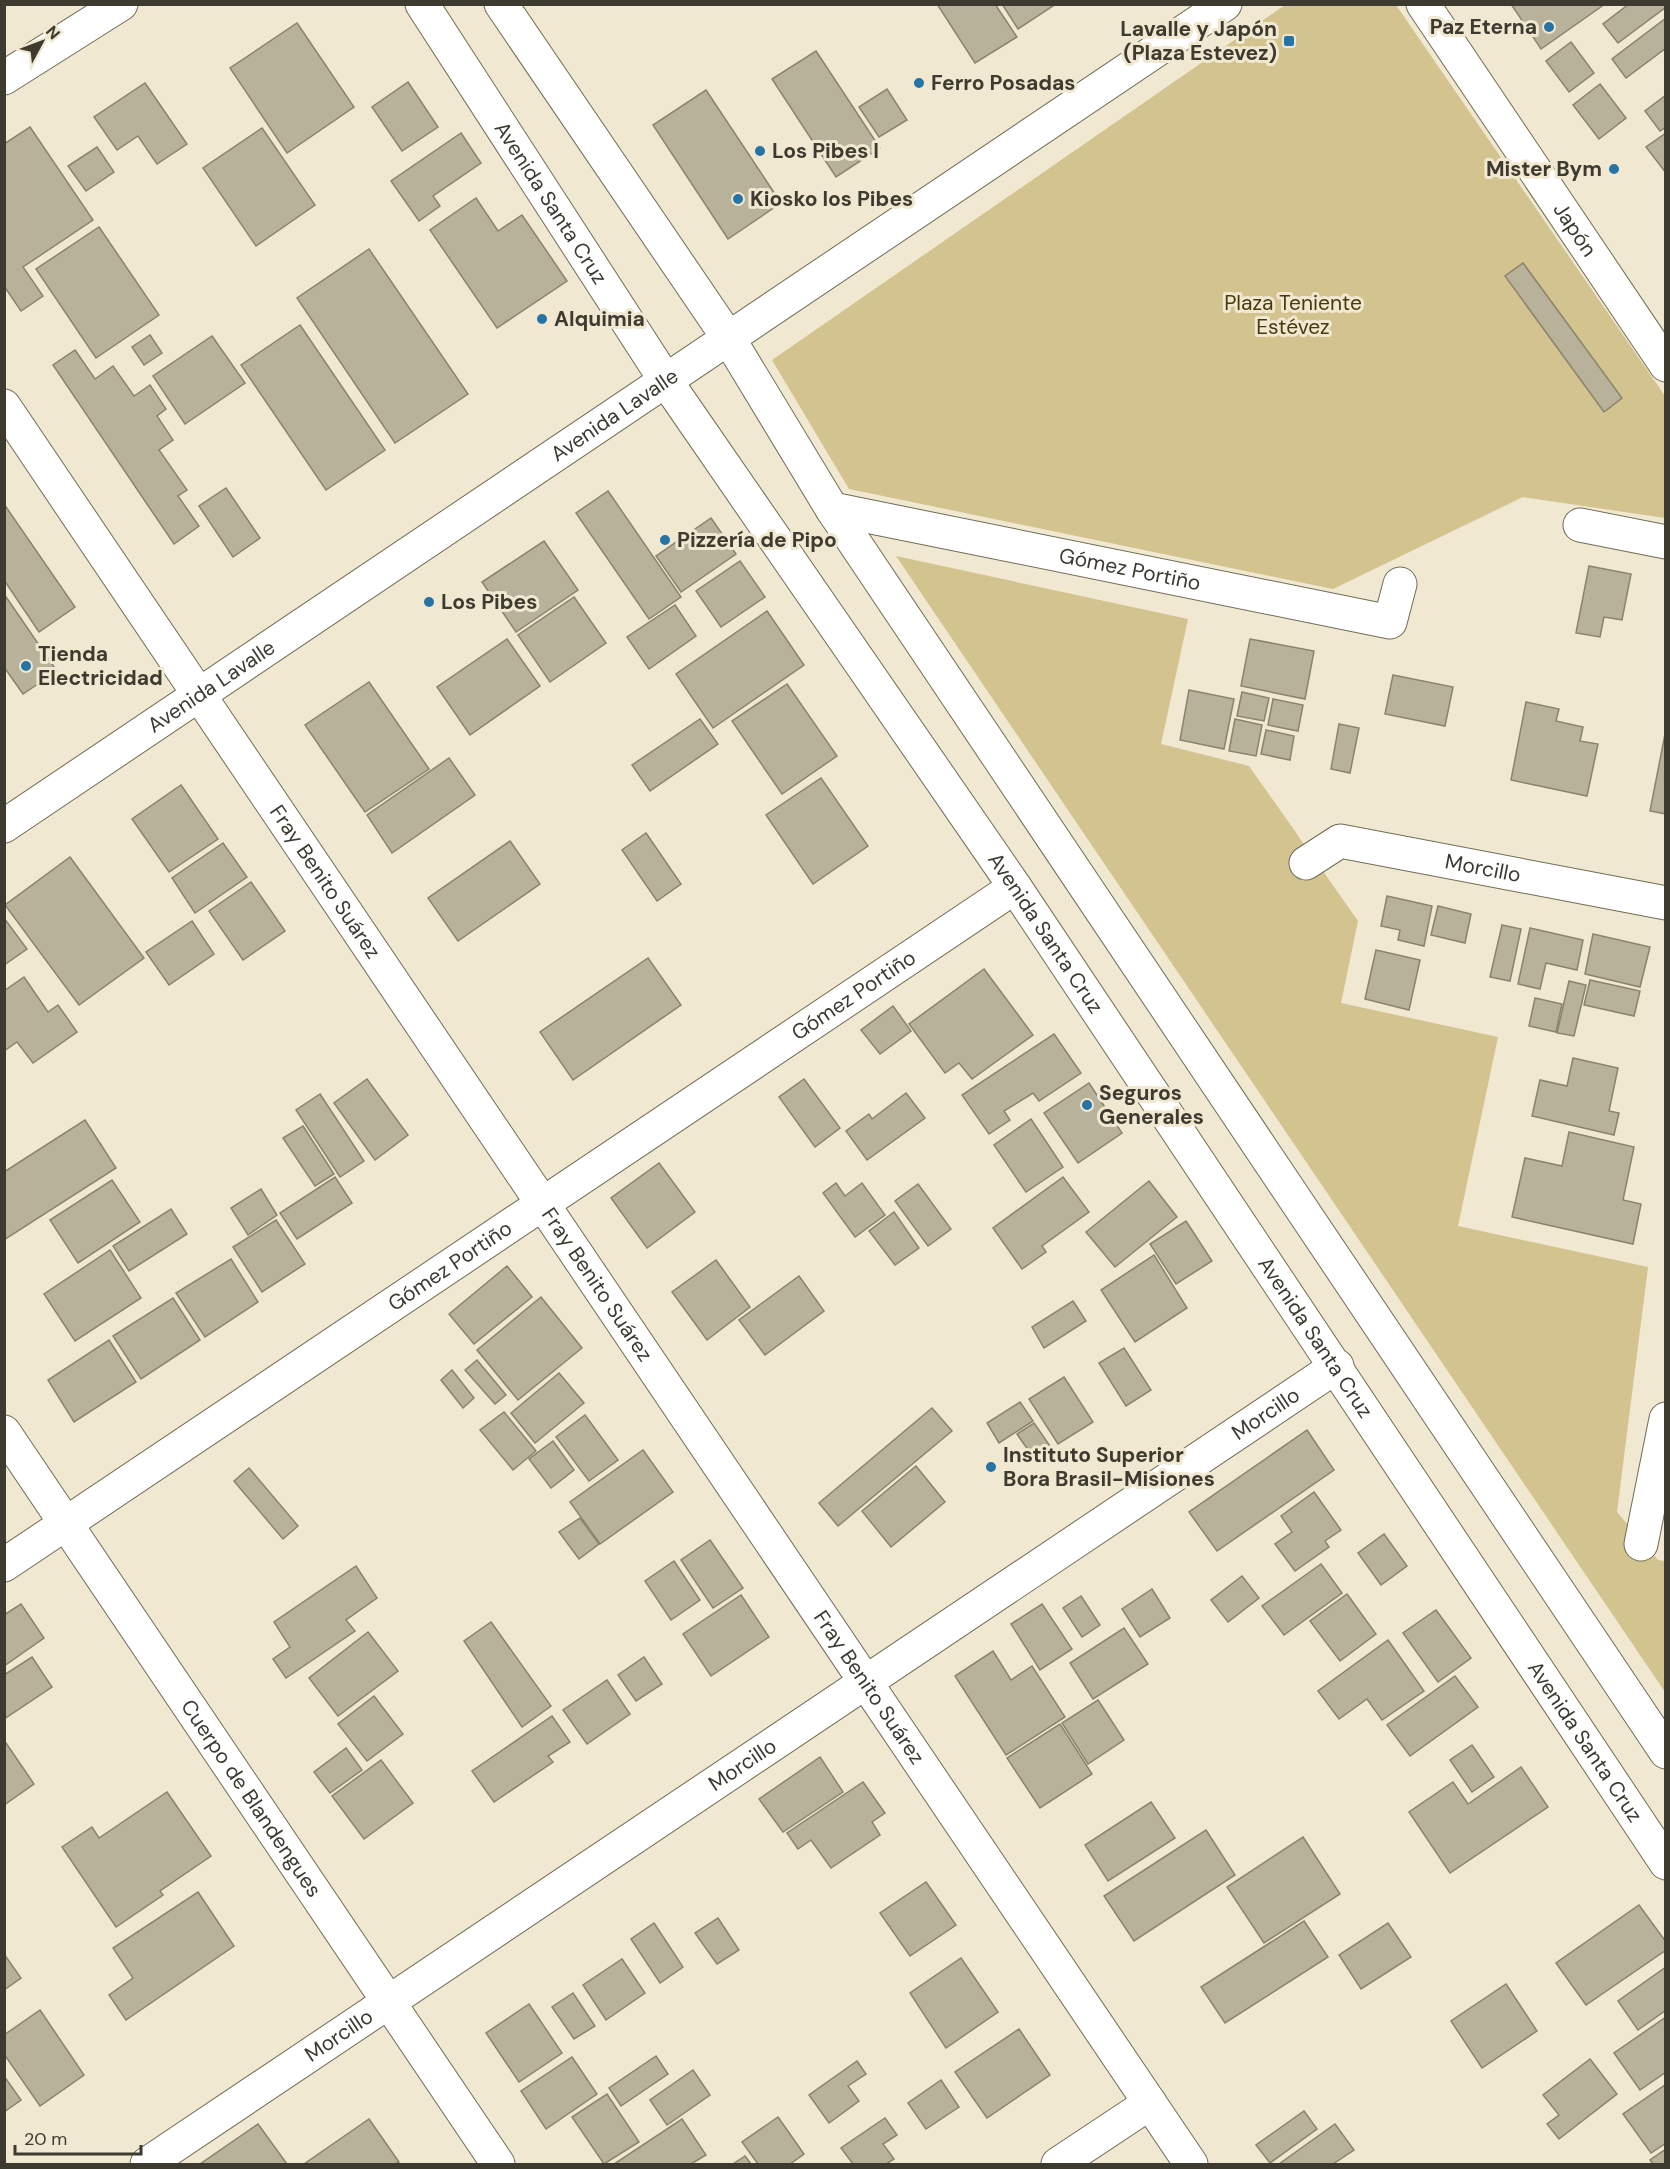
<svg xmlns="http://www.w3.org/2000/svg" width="1670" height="2169" font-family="'DM Sans',sans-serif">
<rect width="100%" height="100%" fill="#f0e8d0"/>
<!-- green -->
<g fill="#d3c38f">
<path d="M1285 5H1396L1665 396V518L1523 497 1333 589 849 489 772 360Z"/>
<path d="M896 556 1188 619 1161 744 1249 766 1358 921 1341 1003 1498 1037 1458 1226 1648 1267 1617 1512 1658 1560 1665 1561V1692Z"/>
</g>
<!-- building -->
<g fill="#b9b29b" stroke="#8a836d" stroke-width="1.5">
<path d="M937 4H995L1017 37 975 63Z"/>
<path d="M1002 4H1056L1018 29Z"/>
<path d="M1511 4H1605L1541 49Z"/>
<path d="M1629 4H1666V7L1618 43 1603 24Z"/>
<path d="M1666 18V48L1626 78 1612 59Z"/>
<path d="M297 23 354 107 287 153 230 68Z"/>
<path d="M1571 42 1594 73 1569 92 1546 61Z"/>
<path d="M816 51 880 148 836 177 772 79Z"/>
<path d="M408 82 438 127 402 151 372 107Z"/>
<path d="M145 83 187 144 157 164 138 136 117 150 94 117Z"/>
<path d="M1600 84 1626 118 1599 139 1573 105Z"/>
<path d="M887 89 907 120 879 137 859 107Z"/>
<path d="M706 90 781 203 728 239 653 125Z"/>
<path d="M1666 95V127L1660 131 1645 111Z"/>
<path d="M30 127 93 220 23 267 43 296 21 311 4 286V144Z"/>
<path d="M262 128 315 205 256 246 203 168Z"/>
<path d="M461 133 481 163 433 196 440 206 419 221 391 181Z"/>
<path d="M1666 133V173L1646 147Z"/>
<path d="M97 147 114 172 86 191 68 166Z"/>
<path d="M476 198 498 231 522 215 567 281 497 328 430 230Z"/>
<path d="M99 227 159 315 96 358 36 269Z"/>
<path d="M369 249 468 394 395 443 297 298Z"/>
<path d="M1523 263 1622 398 1604 412 1505 276Z"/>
<path d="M300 325 385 450 326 490 241 365Z"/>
<path d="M150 335 162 353 144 365 132 347Z"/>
<path d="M212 336 245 383 185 424 153 376Z"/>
<path d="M75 350 95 379 113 366 134 396 150 385 166 409 157 416 173 440 159 450 187 490 178 496 199 526 174 544 53 365Z"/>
<path d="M226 488 260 538 233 557 199 506Z"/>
<path d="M608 491 681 597 649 619 576 513Z"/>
<path d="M4 504 75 607 39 632 4 580Z"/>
<path d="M711 518 736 554 681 592 656 556Z"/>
<path d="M544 541 578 590 516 632 482 582Z"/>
<path d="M740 561 765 597 721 627 696 591Z"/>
<path d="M1589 566 1631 574 1622 620 1604 617 1600 637 1576 633Z"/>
<path d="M4 594 57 671 23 694 4 667Z"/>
<path d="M574 597 606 643 550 682 518 635Z"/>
<path d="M675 605 696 636 649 669 627 637Z"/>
<path d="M767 611 804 665 713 728 676 674Z"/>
<path d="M507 639 540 686 470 735 437 687Z"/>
<path d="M1250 639 1314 651 1305 699 1241 686Z"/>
<path d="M1393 675 1453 687 1445 726 1385 714Z"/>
<path d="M369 682 429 769 365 812 305 725Z"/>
<path d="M787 684 837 756 782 794 732 721Z"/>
<path d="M1189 690 1234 699 1224 749 1180 740Z"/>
<path d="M1242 692 1269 698 1264 721 1237 716Z"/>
<path d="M1273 699 1303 705 1298 731 1268 725Z"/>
<path d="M1526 702 1559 709 1556 721 1583 727 1580 741 1598 744 1587 796 1511 780Z"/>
<path d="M700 719 718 744 650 791 632 765Z"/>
<path d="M1235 719 1262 725 1256 756 1229 751Z"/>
<path d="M1339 724 1359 728 1350 773 1331 769Z"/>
<path d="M1666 729V814L1650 811Z"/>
<path d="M1266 730 1294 736 1290 760 1261 754Z"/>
<path d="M449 758 475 795 392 853 367 815Z"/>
<path d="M821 778 868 846 813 884 766 815Z"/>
<path d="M181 785 218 839 169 872 132 819Z"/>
<path d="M646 833 681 884 657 901 622 850Z"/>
<path d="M510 841 540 884 458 941 428 898Z"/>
<path d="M223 843 247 877 195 913 172 878Z"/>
<path d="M70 857 144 958 79 1005 5 905Z"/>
<path d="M251 882 285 931 243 960 209 911Z"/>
<path d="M1387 896 1432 906 1424 946 1398 940 1400 930 1381 926Z"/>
<path d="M1438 906 1471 914 1465 943 1431 935Z"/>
<path d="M4 918 27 949 4 965Z"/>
<path d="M192 921 214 954 169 985 146 952Z"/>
<path d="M1502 925 1521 929 1510 981 1490 977Z"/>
<path d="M1530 928 1583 940 1577 970 1546 963 1540 989 1518 984Z"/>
<path d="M1593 934 1650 947 1640 987 1585 974Z"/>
<path d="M1376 950 1420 960 1409 1010 1365 999Z"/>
<path d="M648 958 681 1005 573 1080 540 1032Z"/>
<path d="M984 969 1033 1035 972 1079 959 1063 945 1073 909 1024Z"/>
<path d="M24 977 48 1012 58 1005 77 1032 33 1063 17 1042 4 1051V991Z"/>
<path d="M1590 980 1640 991 1634 1016 1584 1005Z"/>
<path d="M1569 981 1586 985 1574 1036 1557 1033Z"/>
<path d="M1535 998 1562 1004 1556 1032 1529 1026Z"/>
<path d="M893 1006 911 1031 880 1054 861 1030Z"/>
<path d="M1054 1034 1081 1073 1039 1101 1033 1093 1004 1111 1010 1120 989 1134 962 1095Z"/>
<path d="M1573 1058 1618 1068 1609 1111 1619 1113 1614 1135 1532 1116 1540 1080 1567 1086Z"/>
<path d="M367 1079 408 1135 375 1160 334 1103Z"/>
<path d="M804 1079 840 1128 815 1147 779 1097Z"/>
<path d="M1089 1083 1122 1133 1078 1163 1044 1113Z"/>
<path d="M906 1093 925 1118 867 1160 846 1131 869 1114 872 1119Z"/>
<path d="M320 1094 364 1161 340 1177 296 1110Z"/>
<path d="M1031 1119 1063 1167 1026 1192 994 1145Z"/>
<path d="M85 1120 116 1168 4 1240V1172Z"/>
<path d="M303 1126 334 1174 315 1186 283 1138Z"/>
<path d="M1569 1132 1634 1147 1623 1200 1641 1204 1633 1244 1512 1217 1525 1158 1562 1166Z"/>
<path d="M659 1163 695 1212 647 1248 611 1198Z"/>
<path d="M335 1177 352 1203 297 1239 280 1213Z"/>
<path d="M1063 1177 1089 1212 1042 1246 1046 1252 1022 1269 993 1228Z"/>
<path d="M112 1180 140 1222 78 1263 50 1220Z"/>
<path d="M1149 1181 1177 1217 1115 1267 1086 1232Z"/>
<path d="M836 1183 845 1196 862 1183 885 1215 855 1237 823 1193Z"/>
<path d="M918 1184 951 1229 928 1246 895 1201Z"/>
<path d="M261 1189 277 1215 248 1235 231 1208Z"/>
<path d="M171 1209 187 1234 129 1271 113 1246Z"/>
<path d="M894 1212 919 1248 895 1265 869 1231Z"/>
<path d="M276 1220 305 1264 262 1292 233 1247Z"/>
<path d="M1186 1221 1212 1261 1176 1284 1150 1244Z"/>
<path d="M110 1250 141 1298 75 1341 44 1294Z"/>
<path d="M1154 1255 1187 1308 1135 1342 1101 1290Z"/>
<path d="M231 1259 258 1302 205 1337 176 1293Z"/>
<path d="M716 1260 750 1307 707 1340 672 1292Z"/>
<path d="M507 1266 532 1297 474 1344 449 1314Z"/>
<path d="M799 1276 824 1311 765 1355 739 1320Z"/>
<path d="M541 1297 582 1348 518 1400 477 1350Z"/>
<path d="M173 1298 200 1340 141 1379 113 1336Z"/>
<path d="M1073 1301 1086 1321 1044 1348 1032 1327Z"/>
<path d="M109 1340 136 1382 74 1422 48 1380Z"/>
<path d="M1124 1348 1151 1390 1126 1406 1099 1363Z"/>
<path d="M477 1360 506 1395 495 1404 465 1370Z"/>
<path d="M452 1370 474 1398 463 1408 441 1380Z"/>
<path d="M559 1373 584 1403 535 1443 511 1413Z"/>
<path d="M1064 1377 1093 1422 1058 1444 1029 1399Z"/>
<path d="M1020 1402 1033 1421 999 1443 987 1423Z"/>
<path d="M932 1408 952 1431 838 1526 819 1503Z"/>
<path d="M504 1412 536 1451 513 1470 480 1430Z"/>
<path d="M585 1415 618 1460 589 1481 556 1437Z"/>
<path d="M1034 1423 1050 1446 1033 1457 1017 1434Z"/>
<path d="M1307 1430 1334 1470 1217 1551 1189 1512Z"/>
<path d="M553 1441 574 1470 551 1488 529 1459Z"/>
<path d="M643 1450 673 1492 600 1544 570 1502Z"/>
<path d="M916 1466 945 1502 891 1547 862 1511Z"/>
<path d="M249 1468 298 1526 283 1539 234 1481Z"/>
<path d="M1314 1492 1341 1530 1325 1541 1329 1547 1295 1571 1275 1544 1292 1532 1281 1516Z"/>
<path d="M580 1518 599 1544 579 1559 559 1532Z"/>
<path d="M1384 1534 1407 1566 1381 1585 1358 1553Z"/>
<path d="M710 1540 743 1588 713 1608 681 1560Z"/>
<path d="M674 1561 700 1600 671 1620 645 1581Z"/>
<path d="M1321 1564 1342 1593 1284 1635 1262 1606Z"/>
<path d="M356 1566 377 1598 346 1620 355 1631 286 1678 273 1659 290 1647 274 1622Z"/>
<path d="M1242 1576 1259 1598 1228 1622 1211 1600Z"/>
<path d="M1152 1589 1170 1618 1140 1637 1122 1609Z"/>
<path d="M1347 1594 1376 1634 1340 1661 1310 1621Z"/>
<path d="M741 1595 769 1637 711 1676 683 1634Z"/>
<path d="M1081 1596 1100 1625 1082 1637 1063 1608Z"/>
<path d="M21 1604 44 1638 4 1666V1615Z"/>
<path d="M1042 1604 1072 1649 1040 1670 1011 1624Z"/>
<path d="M1436 1610 1471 1658 1438 1682 1403 1633Z"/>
<path d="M491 1622 551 1706 522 1727 464 1641Z"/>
<path d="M1124 1628 1148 1664 1093 1699 1070 1663Z"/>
<path d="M368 1632 398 1671 338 1716 309 1678Z"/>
<path d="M1388 1640 1424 1691 1382 1720 1367 1699 1339 1719 1318 1691Z"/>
<path d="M993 1651 1011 1680 1032 1666 1065 1717 1006 1755 955 1676Z"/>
<path d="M32 1657 52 1687 4 1719V1675Z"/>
<path d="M644 1657 662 1684 636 1701 618 1675Z"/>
<path d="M1455 1676 1478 1707 1410 1756 1387 1725Z"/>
<path d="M607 1680 630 1714 587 1744 563 1710Z"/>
<path d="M374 1696 403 1734 367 1761 338 1724Z"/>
<path d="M1098 1700 1124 1740 1088 1764 1062 1723Z"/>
<path d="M552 1716 570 1742 548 1756 553 1762 494 1802 472 1771Z"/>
<path d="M1060 1724 1092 1774 1040 1808 1007 1758Z"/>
<path d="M6 1743 34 1784 4 1805V1744Z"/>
<path d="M1472 1745 1494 1777 1472 1792 1450 1760Z"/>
<path d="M346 1748 362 1770 330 1793 314 1772Z"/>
<path d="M820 1757 843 1792 783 1832 759 1799Z"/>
<path d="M381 1760 413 1803 364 1839 332 1796Z"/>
<path d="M1521 1767 1548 1807 1450 1873 1409 1812 1453 1782 1468 1804Z"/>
<path d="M863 1782 885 1813 872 1822 880 1835 831 1868 811 1840 798 1849 787 1833Z"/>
<path d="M167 1792 211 1856 160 1891 163 1895 116 1927 62 1847 92 1827 99 1838Z"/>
<path d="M1151 1802 1175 1838 1108 1881 1085 1845Z"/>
<path d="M1206 1830 1235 1875 1134 1941 1104 1896Z"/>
<path d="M1303 1837 1340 1894 1264 1943 1227 1887Z"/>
<path d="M926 1882 956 1925 910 1956 880 1913Z"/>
<path d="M198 1892 234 1946 126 2020 109 1995 133 1978 113 1948Z"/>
<path d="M1639 1905 1666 1942V1950L1586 2005 1556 1963Z"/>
<path d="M718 1918 739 1950 717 1964 695 1933Z"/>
<path d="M1304 1921 1328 1957 1225 2023 1201 1987Z"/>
<path d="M654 1923 683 1967 660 1983 631 1939Z"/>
<path d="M1388 1923 1411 1957 1361 1989 1339 1955Z"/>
<path d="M4 1954 21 1978 4 1990Z"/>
<path d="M961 1958 998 2012 946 2048 910 1993Z"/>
<path d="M622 1959 645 1993 606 2020 583 1985Z"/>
<path d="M1666 1967V2010L1638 2030 1618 2001Z"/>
<path d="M1506 1984 1537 2031 1482 2068 1451 2021Z"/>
<path d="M573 1993 595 2026 574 2039 552 2007Z"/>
<path d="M529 2004 562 2053 519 2082 486 2033Z"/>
<path d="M40 2010 84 2075 40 2106 4 2054V2035Z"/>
<path d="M1666 2017V2072L1640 2090 1614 2053Z"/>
<path d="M1019 2029 1050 2075 987 2118 955 2072Z"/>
<path d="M656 2056 668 2074 621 2106 609 2088Z"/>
<path d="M572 2057 597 2094 546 2129 521 2091Z"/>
<path d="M1590 2059 1617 2094 1559 2139 1547 2124 1559 2115 1543 2095Z"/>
<path d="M857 2061 866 2074 848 2086 859 2101 829 2123 809 2095Z"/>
<path d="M693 2070 710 2095 667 2125 650 2100Z"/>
<path d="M4 2076 21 2100 4 2112Z"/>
<path d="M941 2080 959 2107 926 2129 908 2103Z"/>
<path d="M1665 2085 1666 2143 1651 2153 1623 2114Z"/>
<path d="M607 2094 639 2142 604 2164 572 2117Z"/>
<path d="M1304 2111 1317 2129 1270 2163 1256 2145Z"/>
<path d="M778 2117 804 2154 790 2164H758L742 2142Z"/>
<path d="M885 2118 897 2135 883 2144 894 2159 886 2164H853L841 2148Z"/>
<path d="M369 2119 399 2162 395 2164H304Z"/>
<path d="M682 2119 706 2155 691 2164H614Z"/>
<path d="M258 2124 287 2164H200Z"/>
<path d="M1335 2124 1354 2150 1333 2164H1279Z"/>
<path d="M1666 2149V2164H1653L1650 2160Z"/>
<path d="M745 2156 751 2164H733Z"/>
</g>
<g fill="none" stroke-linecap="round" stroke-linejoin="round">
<defs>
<g id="minor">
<path id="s1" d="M1423 4 1666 365"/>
<path d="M4 78 121 4"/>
<path id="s2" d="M4 406 1191 2164"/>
<path id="s3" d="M832 509 1390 622 1400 584"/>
<path d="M1580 525 1666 542"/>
<path id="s4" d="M1306 863 1340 841 1666 903"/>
<path id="s5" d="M4 1432 498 2164"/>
<path d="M1641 1544 1666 1419"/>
<path id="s6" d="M4 1565 1015 887"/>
<path id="s7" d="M147 2164 1337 1366"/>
<path d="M1058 2164 1150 2103"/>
</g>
<g id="major">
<path id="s8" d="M422 4 666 381 1015 887 1666 1863"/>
<path d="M501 4 729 339 832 509 1666 1752"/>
<path id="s9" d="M4 826 1225 4"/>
</g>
</defs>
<!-- minor casing -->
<use href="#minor" stroke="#726c56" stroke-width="35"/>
<!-- major casing -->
<use href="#major" stroke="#726c56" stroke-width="35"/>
<!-- minor -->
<use href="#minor" stroke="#fff" stroke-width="33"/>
<!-- major -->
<use href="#major" stroke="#fff" stroke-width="33"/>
</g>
<!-- markers -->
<g fill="#2673a5" stroke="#f0e8d0" stroke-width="2">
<circle cx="1549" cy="27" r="6"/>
<rect x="1283" y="35" width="12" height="12" rx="3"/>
<circle cx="919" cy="83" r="6"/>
<circle cx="760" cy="151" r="6"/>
<circle cx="1614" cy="169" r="6"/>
<circle cx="738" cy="199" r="6"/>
<circle cx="542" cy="319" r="6"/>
<circle cx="665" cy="540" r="6"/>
<circle cx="429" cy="602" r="6"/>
<circle cx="26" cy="666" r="6"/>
<circle cx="1087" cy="1105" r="6"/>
<circle cx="991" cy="1467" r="6"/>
</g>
<g text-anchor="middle" stroke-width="6" stroke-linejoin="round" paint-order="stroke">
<!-- poi labels -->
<g font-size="21" font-weight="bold" fill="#3d3a30" stroke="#f0e8d0" text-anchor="start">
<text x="1537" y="34" text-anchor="end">Paz Eterna</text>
<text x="1277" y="36" text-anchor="end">Lavalle y Japón<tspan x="1277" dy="24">(Plaza Estevez)</tspan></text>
<text x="931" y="90">Ferro Posadas</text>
<text x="772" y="158">Los Pibes I</text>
<text x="1602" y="176" text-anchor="end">Mister Bym</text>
<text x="750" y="206">Kiosko los Pibes</text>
<text x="554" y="326">Alquimia</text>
<text x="677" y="547">Pizzería de Pipo</text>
<text x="441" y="609">Los Pibes</text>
<text x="38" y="661">Tienda<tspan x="38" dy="24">Electricidad</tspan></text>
<text x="1099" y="1100">Seguros<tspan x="1099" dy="24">Generales</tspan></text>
<text x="1003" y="1462">Instituto Superior<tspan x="1003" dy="24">Bora Brasil-Misiones</tspan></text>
</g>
<!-- street labels -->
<g font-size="21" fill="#3d3a30" stroke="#f0e8d0">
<text dy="7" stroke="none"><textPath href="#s8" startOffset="237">Avenida Santa Cruz</textPath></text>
<text dy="7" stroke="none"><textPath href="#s1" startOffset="272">Japón</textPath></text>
<text dy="7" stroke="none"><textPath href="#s9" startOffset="736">Avenida Lavalle</textPath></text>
<text dy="7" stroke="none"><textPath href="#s3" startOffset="304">Gómez Portiño</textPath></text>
<text dy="7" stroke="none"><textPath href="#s9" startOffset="250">Avenida Lavalle</textPath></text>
<text dy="7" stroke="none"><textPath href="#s4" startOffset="186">Morcillo</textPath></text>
<text dy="7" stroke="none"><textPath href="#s2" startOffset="574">Fray Benito Suárez</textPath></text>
<text dy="7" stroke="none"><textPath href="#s8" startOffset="1119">Avenida Santa Cruz</textPath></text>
<text dy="7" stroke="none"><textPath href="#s6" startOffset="1023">Gómez Portiño</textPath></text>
<text dy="7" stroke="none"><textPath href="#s6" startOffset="537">Gómez Portiño</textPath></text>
<text dy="7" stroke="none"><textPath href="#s2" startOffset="1060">Fray Benito Suárez</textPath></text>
<text dy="7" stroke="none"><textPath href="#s8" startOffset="1605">Avenida Santa Cruz</textPath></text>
<text dy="7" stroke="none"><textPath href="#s7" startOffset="1347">Morcillo</textPath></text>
<text dy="7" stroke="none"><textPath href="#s2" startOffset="1546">Fray Benito Suárez</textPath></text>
<text dy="7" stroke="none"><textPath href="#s8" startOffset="2091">Avenida Santa Cruz</textPath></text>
<text dy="7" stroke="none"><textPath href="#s7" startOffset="717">Morcillo</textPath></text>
<text dy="7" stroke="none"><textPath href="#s5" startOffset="442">Cuerpo de Blandengues</textPath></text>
<text dy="7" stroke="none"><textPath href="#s7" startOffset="231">Morcillo</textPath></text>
</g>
<!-- park labels -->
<g font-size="21" fill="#473a0d" stroke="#f0e8d0">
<text x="1293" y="310">Plaza Teniente<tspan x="1293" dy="24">Estévez</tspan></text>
</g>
</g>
<!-- border -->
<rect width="1670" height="2169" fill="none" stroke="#3d3a30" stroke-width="12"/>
<!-- north arrow -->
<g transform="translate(42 42) rotate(49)" stroke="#f0e8d0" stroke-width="4.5" paint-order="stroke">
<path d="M0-4.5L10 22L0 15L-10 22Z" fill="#3d3a30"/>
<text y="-9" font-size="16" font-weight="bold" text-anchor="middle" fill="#3d3a30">N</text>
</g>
<!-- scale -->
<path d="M15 2145v9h126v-9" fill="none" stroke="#3d3a30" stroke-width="3"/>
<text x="24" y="2145" font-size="18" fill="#3d3a30" stroke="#f0e8d0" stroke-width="4.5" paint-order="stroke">20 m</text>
</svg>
